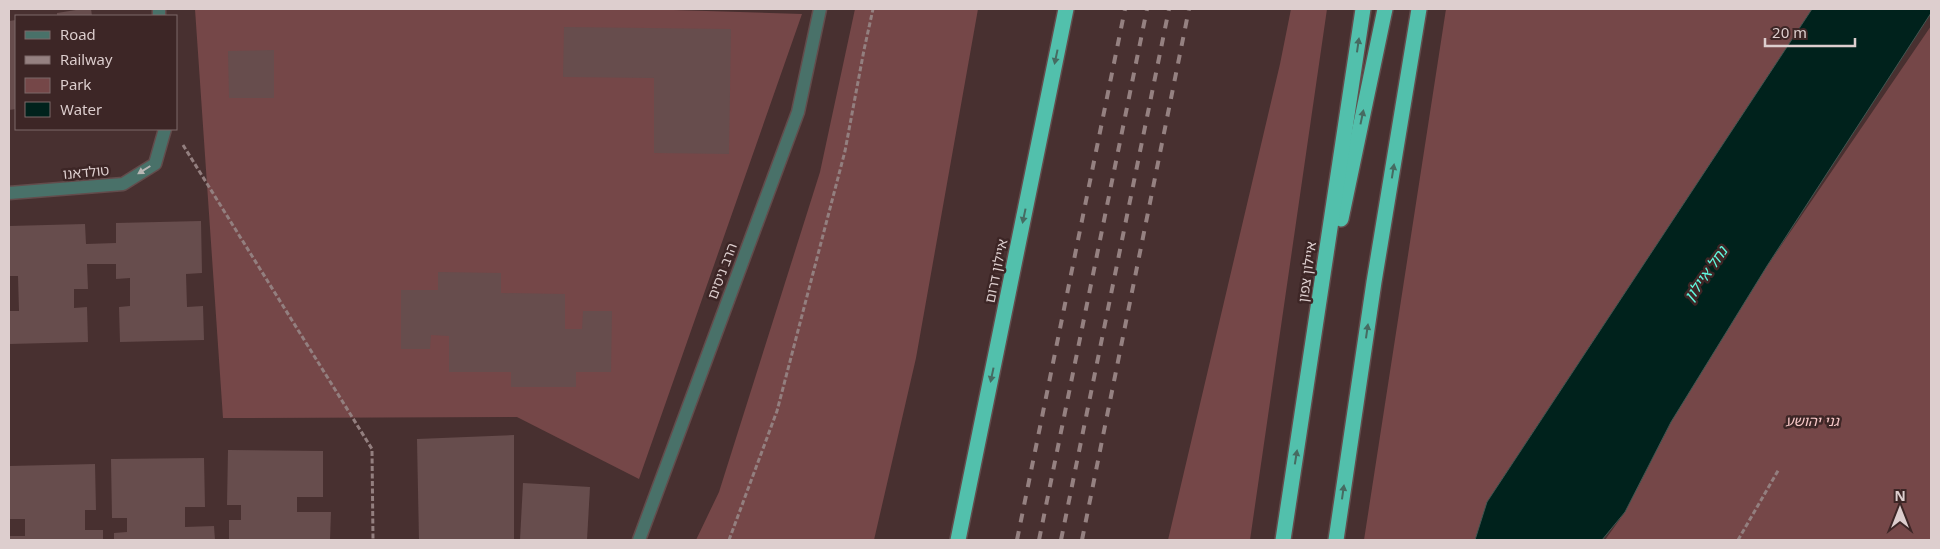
<svg xmlns="http://www.w3.org/2000/svg" width="1940" height="549" font-family="Georgia,'Noto Sans Hebrew',serif">
<rect width="100%" height="100%" fill="#483030"/>
<!-- green -->
<g fill="#754748">
<path d="M195 9H641L802 14 639 479 517 417 223 418Z"/>
<path d="M855 9H978L916 358 874 540H696L719 492 820 172Z"/>
<path d="M1291 9H1327L1250 540H1168L1280 64Z"/>
<path d="M1446 9H1812L1487 502 1475 540H1364Z"/>
<path d="M1931 26V540H1605L1625 512 1671 422 1767 266Z"/>
</g>
<!-- water -->
<path fill="#00221c" stroke="#425651" d="M1812 9H1931V13L1767 266 1671 422 1625 512 1602 540H1475L1487 502Z"/>
<!-- building -->
<g fill="#674d4d">
<path d="M82 9H91L92 16H57V13Z"/>
<path d="M16 20V109L9 110V21Z"/>
<path d="M564 27 731 29 729 154 654 153V78L563 77Z"/>
<path d="M274 50V98H229L228 51Z"/>
<path d="M201 221 202 273 186 274 187 307 203 306 204 340 120 342 119 307 130 306V278L116 279V264H87L88 289H74V308L87 307 88 342 9 344V311H19L18 276H9V226L85 224 86 244 116 243V223Z"/>
<path d="M438 272 501 273V293L565 294V329H582L583 311H612L611 372H576V387H511V372H449V336L431 335 430 349H401V290H438Z"/>
<path d="M514 435V540H419L417 439Z"/>
<path d="M228 450 323 451V497H297V512H331L330 540H229V520H241V505H227Z"/>
<path d="M204 458 205 507H185V527L214 526 215 540H114V533L127 532V518H112L111 459Z"/>
<path d="M95 464 96 510H85V530H103V540H9V536H25V519H9V466Z"/>
<path d="M523 483 590 487 587 540H520Z"/>
</g>
<g fill="none" stroke-linecap="round" stroke-linejoin="round">
<defs>
<g id="minor">
<path d="M159 9V16"/>
<path d="M9 193 123 184 155 164 165 129"/>
<path d="M639 540 798 112 820 9"/>
</g>
<g id="highway">
<path d="M1341 219 1385 9"/>
<path d="M958 540 1066 9"/>
<path d="M1283 540 1363 9"/>
<path d="M1336 540 1374 282 1419 9"/>
</g>
</defs>
<!-- minor casing -->
<use href="#minor" stroke="#634c4c" stroke-width="15"/>
<!-- highway casing -->
<use href="#highway" stroke="#634c4c" stroke-width="18"/>
<!-- path -->
<g stroke="#937f7f" stroke-width="3" stroke-dasharray="5 2.5" stroke-linecap="butt">
<path d="M183 145 372 449 373 540"/>
<path d="M729 540 777 411 845 151 864 50 873 9"/>
<path d="M1738 540 1779 469"/>
</g>
<!-- minor -->
<use href="#minor" stroke="#497169" stroke-width="12"/>
<!-- highway -->
<use href="#highway" stroke="#52c0ac" stroke-width="15"/>
<!-- rail -->
<g stroke="#958181" stroke-width="4" stroke-dasharray="9 9" stroke-linecap="butt">
<path d="M1017 540 1125 9"/>
<path d="M1039 540 1147 9"/>
<path d="M1061 540 1169 9"/>
<path d="M1082 540 1189 9"/>
</g>
</g>
<!-- one-way arrows -->
<defs><path id="oneway-solid" d="M-6-.8H1V-3.2L6.5 0L1 3.2V.8H-6Z" transform="scale(1.25)"/></defs>
<g fill="#466b62">
<use href="#oneway-solid" transform="translate(1358 45) rotate(-82)"/>
<use href="#oneway-solid" transform="translate(1056 57) rotate(102)"/>
<use href="#oneway-solid" transform="translate(1362 117) rotate(-78)"/>
<use href="#oneway-solid" transform="translate(1393 171) rotate(-81)"/>
<use href="#oneway-solid" transform="translate(1024 216) rotate(102)"/>
<use href="#oneway-solid" transform="translate(1367 331) rotate(-82)"/>
<use href="#oneway-solid" transform="translate(992 375) rotate(102)"/>
<use href="#oneway-solid" transform="translate(1296 457) rotate(-81)"/>
<use href="#oneway-solid" transform="translate(1343 492) rotate(-82)"/>
</g>
<use fill="#b8b7b5" href="#oneway-solid" transform="translate(144 170) rotate(148)"/>
<g text-anchor="middle" stroke-width="5" stroke-linejoin="round" paint-order="stroke">
<!-- street labels -->
<g font-size="14" fill="#ddcece" stroke="#3d2626">
<text transform="translate(86 172) rotate(-5)" y="5">טולדאנו</text>
<text transform="translate(722 271) rotate(-69)" y="5">הרב ניסים</text>
<text transform="translate(996 271) rotate(-78)" y="5">איילון דרום</text>
<text transform="translate(1307 272) rotate(-82)" y="5">איילון צפון</text>
</g>
<!-- park labels -->
<g font-size="14" font-style="italic" fill="#f7c8c8" stroke="#3d2626">
<text x="1812" y="426">גני יהושע</text>
</g>
<!-- water labels -->
<g font-size="15" font-style="italic" fill="#61fae0" stroke="#3d2626">
<text transform="translate(1706 274) rotate(-55)" y="5">נחל איילון</text>
</g>
</g>
<!-- border -->
<rect width="1940" height="549" fill="none" stroke="#ddcece" stroke-width="20"/>
<!-- legend -->
<rect x="15" y="15" width="162" height="115" fill="#3d2626" stroke="#7d6969"/>
<rect x="25" y="31" width="25" height="8" fill="#497169" stroke="#7d6969"/>
<text x="60" y="40" font-size="15" fill="#ddcece">Road</text>
<rect x="25" y="56" width="25" height="8" fill="#958181" stroke="#7d6969"/>
<text x="60" y="65" font-size="15" fill="#ddcece">Railway</text>
<rect x="25" y="78" width="25" height="15" fill="#754748" stroke="#7d6969"/>
<text x="60" y="90" font-size="15" fill="#ddcece">Park</text>
<rect x="25" y="102" width="25" height="15" fill="#00221c" stroke="#7d6969"/>
<text x="60" y="115" font-size="15" fill="#ddcece">Water</text>
<!-- north arrow -->
<g transform="translate(1900 509)" stroke="#3d2626" stroke-width="4" paint-order="stroke">
<path d="M0-4L9 19L0 12L-9 19Z" fill="#ddcece"/>
<text y="-8" font-size="14" font-weight="bold" text-anchor="middle" fill="#ddcece">N</text>
</g>
<!-- scale -->
<path d="M1765 38v8h90v-8" fill="none" stroke="#ddcece" stroke-width="2.5"/>
<text x="1772" y="38" font-size="15" fill="#ddcece" stroke="#3d2626" stroke-width="4" paint-order="stroke">20 m</text>
</svg>
